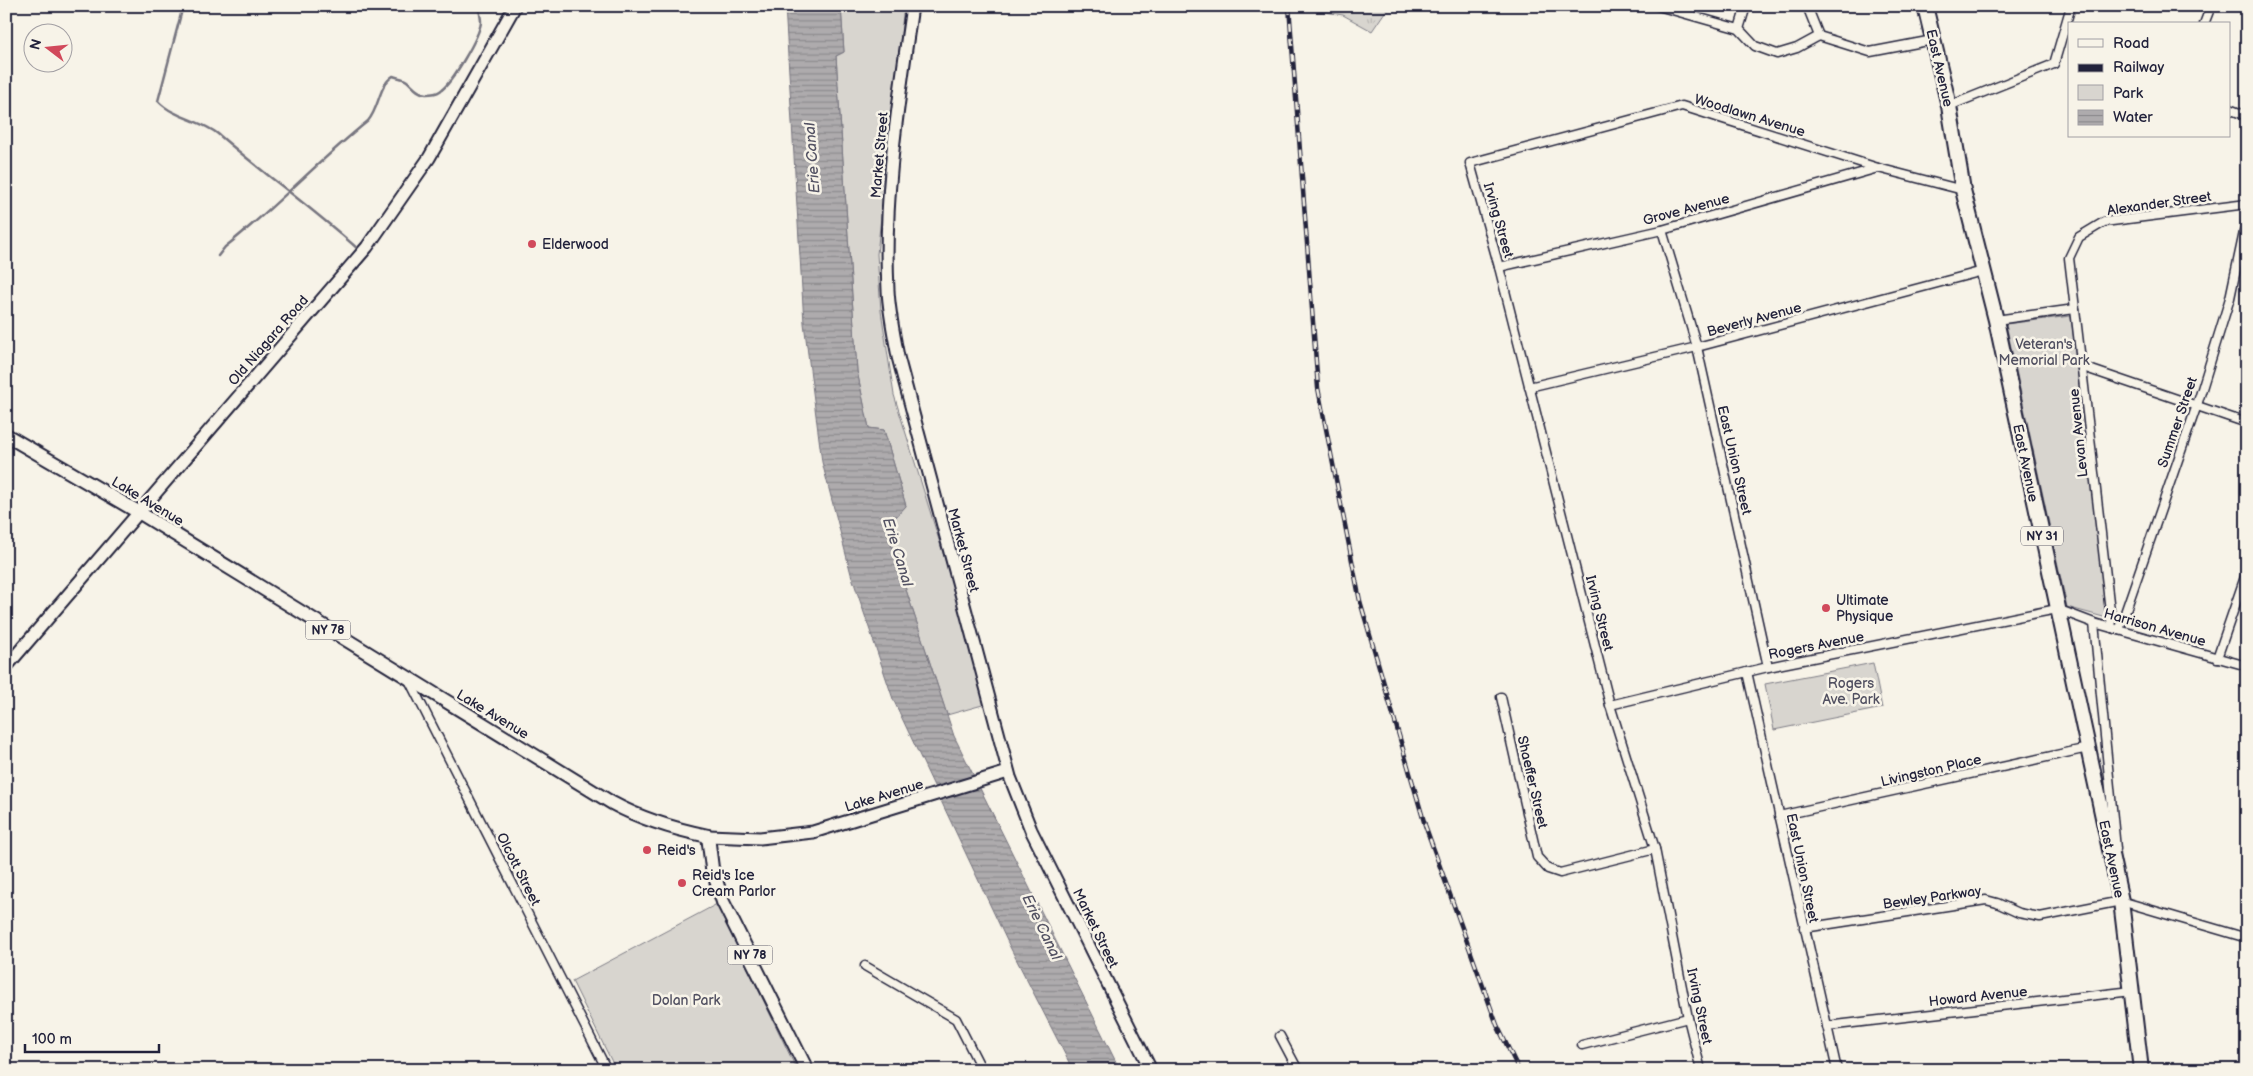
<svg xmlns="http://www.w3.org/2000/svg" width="2253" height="1076" font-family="'Balsamiq Sans',sans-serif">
<defs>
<pattern id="grass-tufts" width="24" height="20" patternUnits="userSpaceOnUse" patternTransform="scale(1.25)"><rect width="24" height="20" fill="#d8d5cf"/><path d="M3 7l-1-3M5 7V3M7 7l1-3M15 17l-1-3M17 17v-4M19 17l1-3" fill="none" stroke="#b9b7b3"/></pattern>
<pattern id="water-rules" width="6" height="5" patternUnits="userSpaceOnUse" patternTransform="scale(1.25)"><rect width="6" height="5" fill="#aeabad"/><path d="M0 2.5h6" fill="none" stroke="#8d8b8e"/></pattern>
</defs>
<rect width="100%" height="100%" fill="#f7f3e8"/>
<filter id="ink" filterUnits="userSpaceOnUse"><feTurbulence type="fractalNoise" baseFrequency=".02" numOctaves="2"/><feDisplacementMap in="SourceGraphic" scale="10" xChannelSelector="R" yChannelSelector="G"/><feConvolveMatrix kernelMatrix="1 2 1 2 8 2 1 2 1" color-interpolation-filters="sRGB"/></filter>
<g filter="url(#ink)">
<!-- grass -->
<path fill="url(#grass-tufts)" stroke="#7d7c85" d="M1306 6H1389L1372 31 1343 15 1308 9Z"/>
<!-- park -->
<g fill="#d8d5cf" stroke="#7d7c85">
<path d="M841 6H904L877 254 881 311 894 395 961 611 986 704 947 715 890 541 891 522 906 506 884 430 869 428 857 371 836 56 844 52Z"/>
<path d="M2071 316 2107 618 2067 607 2006 324Z"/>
<path d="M1873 663 1882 708 1774 730 1765 684Z"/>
<path d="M717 904 797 1070H616L572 981Z"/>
</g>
<!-- water -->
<path fill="url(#water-rules)" stroke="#76747f" d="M785 6H841L844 52 836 56 857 371 869 428 884 430 906 506 891 522 890 541 954 736 1120 1070H1073L1009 945 893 699 851 574 822 462 804 323Z"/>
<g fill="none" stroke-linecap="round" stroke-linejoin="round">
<!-- stream -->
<g stroke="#76747f" stroke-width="2.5">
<path d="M181 6 182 10 158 101C174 118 201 120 218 134 264 174 314 209 359 250"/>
<path d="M218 256 225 247C276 207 318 161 368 121 380 107 378 86 393 76 398 78 404 78 407 81 413 86 417 93 426 94 430 94 436 94 440 91 452 84 480 35 481 22 481 17 479 11 479 6"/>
</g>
<defs>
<g id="street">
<path d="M1658 6 1739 29 1755 46 1777 54 1797 48 1819 36 1870 52 1933 40"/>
<path d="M1807 6 1819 36"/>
<path d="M2204 24 2211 6"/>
<path d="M1739 29 1746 6"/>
<path d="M1949 106 2054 64 2071 6"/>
<path d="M2229 109 2247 116"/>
<path d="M1662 230 1697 347 1768 667"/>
<path d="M1499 267 1662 230 1878 168"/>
<path d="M1996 320 2075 309"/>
<path d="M2083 367 2247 423"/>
<path d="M1529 387 1697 347 1983 271"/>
<path d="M2094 623 2116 849"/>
<path d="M2112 628 2075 309 2069 258 2079 237 2104 222 2247 204"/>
<path d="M2119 630 2197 405 2230 298 2247 218"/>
<path d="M2217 658 2247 571"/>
<path d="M1747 672 1837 1070"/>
<path d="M409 680 607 1070"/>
<path d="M1501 697 1537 857 1548 869 1560 873 1655 849"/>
<path d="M1610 705 1768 667 2057 609 2094 623 2247 666"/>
<path d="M1779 816 2088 748"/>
<path d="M1804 928 1986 900 1997 903 2019 913 2040 917 2121 901 2247 938"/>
<path d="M865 966 956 1019 982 1070"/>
<path d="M1827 1026 2132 991"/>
<path d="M1280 1036 1298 1070"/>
<path d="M1582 1045 1688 1018"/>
<path d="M1701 1070 1688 1018 1655 849 1610 705 1499 267 1470 163 1682 106 1878 168 1963 190"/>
</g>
<g id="secondary">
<path d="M912 6C899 100 883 195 888 290 889 312 894 335 898 357L1010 777 1031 830 1151 1070"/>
<path d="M6 667 367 247 429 158 515 6"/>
<path d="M708 836 760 838 813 832 1008 772"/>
</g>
<path id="primary" d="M6 435 140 513 612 803C643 820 674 829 708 836L712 868 723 902 807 1070"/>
<path id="highway" d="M1925 6 1949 106 1963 190 1996 320 2121 901 2141 1070"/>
</defs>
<!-- street casing -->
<use href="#street" stroke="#22223b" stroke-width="11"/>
<!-- secondary casing -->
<use href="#secondary" stroke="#22223b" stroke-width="15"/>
<!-- primary casing -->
<use href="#primary" stroke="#22223b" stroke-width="16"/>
<!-- highway casing -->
<use href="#highway" stroke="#22223b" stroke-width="18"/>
<!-- street -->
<use href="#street" stroke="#f7f3e8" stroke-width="8"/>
<!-- secondary -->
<use href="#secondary" stroke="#f7f3e8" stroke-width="11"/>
<!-- primary -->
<use href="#primary" stroke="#f7f3e8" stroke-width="12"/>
<!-- highway -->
<use href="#highway" stroke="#f7f3e8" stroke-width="14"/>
<defs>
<path id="rail" d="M1289 6 1318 388 1360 601 1425 825 1497 1025 1519 1070"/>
</defs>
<!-- rail casing -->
<use href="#rail" stroke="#22223b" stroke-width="4.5"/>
<!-- rail -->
<use href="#rail" stroke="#f7f3e8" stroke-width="2.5" stroke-dasharray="8" stroke-linecap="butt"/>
</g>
</g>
<!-- markers -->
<g fill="#d1495b" stroke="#f7f3e8" stroke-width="2">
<circle cx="532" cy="244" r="5"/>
<circle cx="1826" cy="608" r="5"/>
<circle cx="647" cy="850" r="5"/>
<circle cx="682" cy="883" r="5"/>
</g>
<g text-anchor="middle" stroke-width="5" stroke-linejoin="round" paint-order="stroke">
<!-- shield labels -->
<g fill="#f7f3e8" stroke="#62616f" stroke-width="1">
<rect x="2021" y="526.5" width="42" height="19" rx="4"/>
<rect x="305.5" y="620.5" width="45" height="19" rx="4"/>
<rect x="727.5" y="945.5" width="45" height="19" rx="4"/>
</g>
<g font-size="12" font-weight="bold" fill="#22223b">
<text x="2042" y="540">NY 31</text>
<text x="328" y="634">NY 78</text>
<text x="750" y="959">NY 78</text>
</g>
<!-- street labels -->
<g font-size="14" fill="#22223b" stroke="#f7f3e8">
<text transform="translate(1940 68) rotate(77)" y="5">East Avenue</text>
<text transform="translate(1750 115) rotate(17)" y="5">Woodlawn Avenue</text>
<text transform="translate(879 155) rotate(-85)" y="5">Market Street</text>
<text transform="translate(2159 203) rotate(-8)" y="5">Alexander Street</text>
<text transform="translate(1686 209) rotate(-15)" y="5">Grove Avenue</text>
<text transform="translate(1499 220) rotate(74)" y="5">Irving Street</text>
<text transform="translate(1754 319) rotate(-15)" y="5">Beverly Avenue</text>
<text transform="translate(268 340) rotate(-49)" y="5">Old Niagara Road</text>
<text transform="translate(2177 422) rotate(-71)" y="5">Summer Street</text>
<text transform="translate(2078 433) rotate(-96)" y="5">Levan Avenue</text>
<text transform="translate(1735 460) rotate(77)" y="5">East Union Street</text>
<text transform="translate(2026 463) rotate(78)" y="5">East Avenue</text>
<text transform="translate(148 501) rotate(31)" y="5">Lake Avenue</text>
<text transform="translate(964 550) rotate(75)" y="5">Market Street</text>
<text transform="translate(1600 613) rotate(76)" y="5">Irving Street</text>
<text transform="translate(2155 627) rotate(16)" y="5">Harrison Avenue</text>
<text transform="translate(1816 645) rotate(-11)" y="5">Rogers Avenue</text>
<text transform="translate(493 714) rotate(31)" y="5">Lake Avenue</text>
<text transform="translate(1931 770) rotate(-13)" y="5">Livingston Place</text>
<text transform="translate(1533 782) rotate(77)" y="5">Shaeffer Street</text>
<text transform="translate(884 795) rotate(-17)" y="5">Lake Avenue</text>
<text transform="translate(2112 859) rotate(78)" y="5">East Avenue</text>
<text transform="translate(1803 868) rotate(78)" y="5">East Union Street</text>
<text transform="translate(519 869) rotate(63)" y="5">Olcott Street</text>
<text transform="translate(1932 897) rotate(-8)" y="5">Bewley Parkway</text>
<text transform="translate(1096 928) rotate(64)" y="5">Market Street</text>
<text transform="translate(1978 996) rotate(-6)" y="5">Howard Avenue</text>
<text transform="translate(1700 1006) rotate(78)" y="5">Irving Street</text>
</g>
<!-- poi labels -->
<g font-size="14" fill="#22223b" stroke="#f7f3e8" text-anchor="start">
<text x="542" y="249">Elderwood</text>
<text x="1836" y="605">Ultimate<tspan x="1836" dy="16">Physique</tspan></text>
<text x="657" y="855">Reid's</text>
<text x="692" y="880">Reid's Ice<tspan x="692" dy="16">Cream Parlor</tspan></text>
</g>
<!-- park labels -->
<g font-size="14" fill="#504f60" stroke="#f7f3e8">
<text x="2044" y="349">Veteran's<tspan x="2044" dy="16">Memorial Park</tspan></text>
<text x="1851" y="688">Rogers<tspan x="1851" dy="16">Ave. Park</tspan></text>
<text x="686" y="1005">Dolan Park</text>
</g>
<!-- water labels -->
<g font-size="15" font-style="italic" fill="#535263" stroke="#f7f3e8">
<text transform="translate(812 158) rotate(-94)" y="5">Erie Canal</text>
<text transform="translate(898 552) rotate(73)" y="5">Erie Canal</text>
<text transform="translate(1042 927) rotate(64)" y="5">Erie Canal</text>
</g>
</g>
<!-- margin -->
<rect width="2253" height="1076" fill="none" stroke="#f7f3e8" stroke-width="25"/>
<rect x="12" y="12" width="2228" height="1051" fill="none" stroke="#22223b" stroke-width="2" filter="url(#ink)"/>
<!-- legend -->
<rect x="2068" y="22" width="162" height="115" fill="#f7f3e8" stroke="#a29fa3"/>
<rect x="2078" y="39" width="25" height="8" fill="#f7f3e8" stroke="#a29fa3"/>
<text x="2113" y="48" font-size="15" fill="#22223b">Road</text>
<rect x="2078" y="64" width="25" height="8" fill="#22223b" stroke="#a29fa3"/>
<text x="2113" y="72" font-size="15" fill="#22223b">Railway</text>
<rect x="2078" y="85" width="25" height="15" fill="#d8d5cf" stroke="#a29fa3"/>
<text x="2113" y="98" font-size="15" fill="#22223b">Park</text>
<rect x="2078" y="110" width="25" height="15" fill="url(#water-rules)" stroke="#a29fa3"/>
<text x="2113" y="122" font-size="15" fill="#22223b">Water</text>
<!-- north arrow -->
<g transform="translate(48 48) rotate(286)"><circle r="24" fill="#f7f3e8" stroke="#a29fa3"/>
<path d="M0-4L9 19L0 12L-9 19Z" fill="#d1495b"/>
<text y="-8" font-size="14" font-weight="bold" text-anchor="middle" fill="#22223b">N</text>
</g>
<!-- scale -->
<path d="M25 1044v8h134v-8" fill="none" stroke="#22223b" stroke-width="2.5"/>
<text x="32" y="1044" font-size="15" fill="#22223b" stroke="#f7f3e8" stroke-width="4" paint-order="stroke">100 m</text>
</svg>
